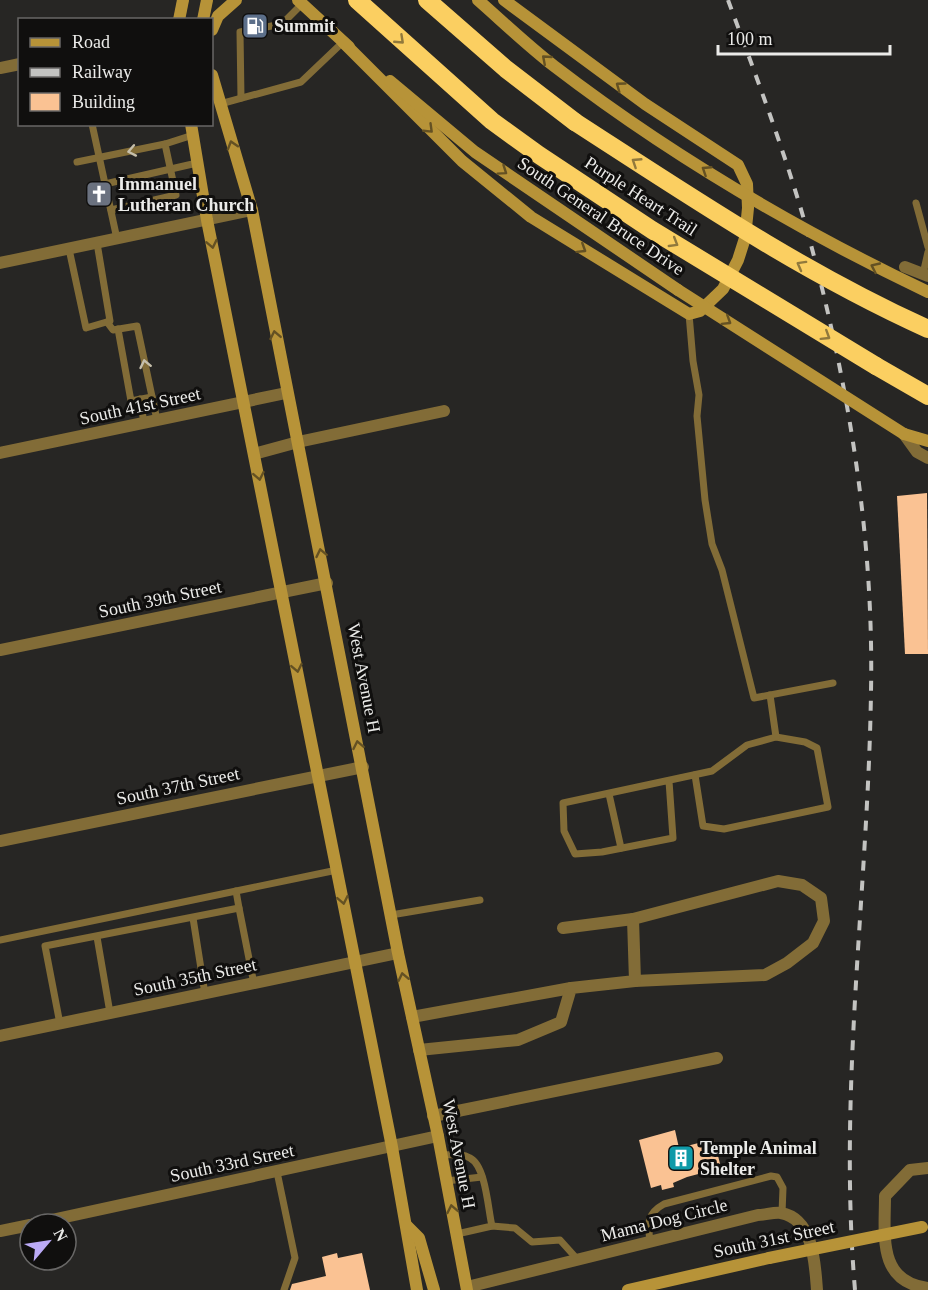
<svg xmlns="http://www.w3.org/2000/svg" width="928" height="1290" font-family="Georgia,serif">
<rect width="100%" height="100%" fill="#272624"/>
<!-- building -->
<g fill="#fac293">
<path d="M927 493 928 654H905L897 496Z"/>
<path d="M675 1130 679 1148 714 1139 721 1168 687 1177 673 1183 674 1187 662 1190 661 1185 651 1188 639 1140Z"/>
<path d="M337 1253 338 1258 362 1253 370 1290H290L292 1284 326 1276 322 1257Z"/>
</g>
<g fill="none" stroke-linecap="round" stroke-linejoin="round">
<!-- service -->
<g stroke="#826c37" stroke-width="7">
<path d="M241 98 240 32 282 24 302 4"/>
<path d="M220 104 301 82 343 42"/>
<path d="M92 124 117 239"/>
<path d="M77 162 165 144"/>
<path d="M105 184 197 163"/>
<path d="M916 203 928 247"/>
<path d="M111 210 176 195 165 144 193 135"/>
<path d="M69 249 86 328 110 321 97 243"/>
<path d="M923 274 928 252"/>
<path d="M689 314 693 361 699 395 697 416 705 500 712 544 722 570 754 698 833 683"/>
<path d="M107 322 113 330 137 326 157 420"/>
<path d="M118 329 131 401 152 397"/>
<path d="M140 399 144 423"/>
<path d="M695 775 703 826 724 829 828 807 817 748 805 742 776 737"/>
<path d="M669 781 673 838 602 852 575 854 564 831 563 803 712 771 747 745 776 737 770 695"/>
<path d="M609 794 621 848"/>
<path d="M236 891 239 908"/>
<path d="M391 915 480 900"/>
<path d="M193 918 205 994"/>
<path d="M97 937 110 1013"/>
<path d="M0 940 337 870"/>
<path d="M60 1024 45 946 239 908 254 984"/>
<path d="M441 1155C451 1155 462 1153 470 1158 486 1166 488 1210 492 1226L457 1234"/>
<path d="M277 1172 295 1258 284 1290"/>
<path d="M446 1181 482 1177"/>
<path d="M492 1226 515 1228 532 1242 560 1240 578 1260"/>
<path d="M650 1242C648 1224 646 1214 664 1204L771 1176 777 1177 783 1188 782 1213"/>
</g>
<!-- minor -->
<g stroke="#826c37" stroke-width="12">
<path d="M0 68 20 64"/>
<path d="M0 263 252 210"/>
<path d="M905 267 928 276"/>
<path d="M904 434 917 452 928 458"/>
<path d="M0 453 286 393"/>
<path d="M254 454 298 442 444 411"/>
<path d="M0 650 327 583"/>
<path d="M0 841 363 767"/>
<path d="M563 928 633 919 778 881 802 885 821 898 824 921 813 943 787 963 765 975 635 981"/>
<path d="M412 1017 571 988"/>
<path d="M0 1036 398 953"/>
<path d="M419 1050 518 1040 561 1022 571 988 635 981 633 919"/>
<path d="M433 1116 717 1058"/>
<path d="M928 1168 910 1170 885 1196C885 1235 877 1282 928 1288"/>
<path d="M33 1224 438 1136"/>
<path d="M0 1231 30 1225"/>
<path d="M467 1287 758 1215C765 1215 774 1212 781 1213 814 1219 815 1265 817 1290"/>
</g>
<!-- secondary -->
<g stroke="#b79338" stroke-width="12">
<path d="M298 0 349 47"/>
<path d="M179 20 183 0"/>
<path d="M203 20 207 0"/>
<path d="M212 30 218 16 236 0"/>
<path d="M343 42 462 161 531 217 689 314 700 311 723 289 738 260 745 238 748 208 747 184 738 165 645 104 504 0"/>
<path d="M212 75 252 210 398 953 438 1136 467 1290"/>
<path d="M390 81 475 152 678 290"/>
<path d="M191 124 207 220 392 1147 417 1290"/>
<path d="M904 434 928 441"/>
<path d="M406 1225 419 1238 434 1290"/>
<path d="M628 1290 769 1258"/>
</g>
<!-- motorway -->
<g stroke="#fbcf61" stroke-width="18">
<path d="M427 0 506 69 575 122"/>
<path d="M876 366 928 396"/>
</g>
<!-- rail -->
<path stroke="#c3c3c1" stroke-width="4" stroke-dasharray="10 10" stroke-linecap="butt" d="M728 0C756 76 785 152 807 230 848 380 874 536 871 692 868 891 838 1091 855 1290"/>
<!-- secondary-bridge -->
<g stroke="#b79338" stroke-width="12">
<path d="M478 0C503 22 528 46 554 66 670 155 796 229 928 292"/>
<path d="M678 290 904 434"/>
<path d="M769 1258 922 1227"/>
</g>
<!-- motorway-bridge -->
<g stroke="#fbcf61" stroke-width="18">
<path d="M357 0 492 121 539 155 652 230 876 366"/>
<path d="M575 122C691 197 802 272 928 329"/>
</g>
</g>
<!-- one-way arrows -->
<defs><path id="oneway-chevron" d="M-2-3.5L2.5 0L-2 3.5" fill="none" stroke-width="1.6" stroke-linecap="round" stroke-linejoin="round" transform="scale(1.5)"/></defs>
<g stroke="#91793c">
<use href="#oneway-chevron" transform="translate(400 40) rotate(43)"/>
<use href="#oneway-chevron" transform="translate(636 162) rotate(-147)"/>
<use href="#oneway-chevron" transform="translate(674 243) rotate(31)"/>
<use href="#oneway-chevron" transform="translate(801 265) rotate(-151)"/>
<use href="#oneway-chevron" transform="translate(826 336) rotate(32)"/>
</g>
<g stroke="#645123">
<use href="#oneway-chevron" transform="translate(546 59) rotate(-139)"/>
<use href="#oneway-chevron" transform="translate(620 86) rotate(-144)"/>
<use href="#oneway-chevron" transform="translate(429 129) rotate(44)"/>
<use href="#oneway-chevron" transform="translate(232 145) rotate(-107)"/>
<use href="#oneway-chevron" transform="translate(706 170) rotate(-147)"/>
<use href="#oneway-chevron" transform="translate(503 171) rotate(34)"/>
<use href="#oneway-chevron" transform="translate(212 244) rotate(78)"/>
<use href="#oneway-chevron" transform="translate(582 249) rotate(32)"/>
<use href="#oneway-chevron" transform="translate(875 267) rotate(-155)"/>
<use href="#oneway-chevron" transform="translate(727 321) rotate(32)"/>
<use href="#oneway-chevron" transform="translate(275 335) rotate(-101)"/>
<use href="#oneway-chevron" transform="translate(259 476) rotate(79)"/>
<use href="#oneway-chevron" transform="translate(321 553) rotate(-102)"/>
<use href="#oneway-chevron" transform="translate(297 668) rotate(79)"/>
<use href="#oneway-chevron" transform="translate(358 745) rotate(-101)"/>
<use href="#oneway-chevron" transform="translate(343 900) rotate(79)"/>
<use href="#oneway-chevron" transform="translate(403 977) rotate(-102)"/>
<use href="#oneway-chevron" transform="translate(452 1209) rotate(-101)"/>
</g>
<g stroke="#c6bfab">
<use href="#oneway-chevron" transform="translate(132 151) rotate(169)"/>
<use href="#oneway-chevron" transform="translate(145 364) rotate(-102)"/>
</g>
<!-- icons -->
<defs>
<symbol id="fuel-square" viewBox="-11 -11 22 22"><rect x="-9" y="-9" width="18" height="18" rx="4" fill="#5c6f8a" stroke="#100f0e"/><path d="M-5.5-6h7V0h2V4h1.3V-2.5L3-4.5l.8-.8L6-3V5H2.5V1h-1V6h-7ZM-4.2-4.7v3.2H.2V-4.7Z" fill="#fff"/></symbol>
<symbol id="church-square" viewBox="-11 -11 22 22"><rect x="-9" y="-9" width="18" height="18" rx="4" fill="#6b7280" stroke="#100f0e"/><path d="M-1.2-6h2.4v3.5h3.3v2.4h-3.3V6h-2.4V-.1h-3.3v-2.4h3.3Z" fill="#fff"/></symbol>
<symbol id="building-square" viewBox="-11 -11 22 22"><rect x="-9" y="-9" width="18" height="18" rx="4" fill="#0f9aa8" stroke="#100f0e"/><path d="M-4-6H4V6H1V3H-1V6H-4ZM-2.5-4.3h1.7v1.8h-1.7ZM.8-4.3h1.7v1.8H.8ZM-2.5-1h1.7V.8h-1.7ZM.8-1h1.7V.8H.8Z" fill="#fff"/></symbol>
</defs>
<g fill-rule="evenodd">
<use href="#fuel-square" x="240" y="11" width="30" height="30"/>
<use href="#church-square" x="84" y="179" width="30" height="30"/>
<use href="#building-square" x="666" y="1143" width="30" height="30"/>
</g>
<g text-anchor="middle" stroke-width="6" stroke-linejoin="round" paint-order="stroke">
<!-- poi labels -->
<g font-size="18" font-weight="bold" fill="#ebebe9" stroke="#100f0e" text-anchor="start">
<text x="274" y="32">Summit</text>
<text x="118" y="190">Immanuel<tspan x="118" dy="21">Lutheran Church</tspan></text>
<text x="700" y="1154">Temple Animal<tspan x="700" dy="21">Shelter</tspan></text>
</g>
<!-- street labels -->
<g font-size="18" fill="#ebebe9" stroke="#100f0e">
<text transform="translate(641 196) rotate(33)" y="6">Purple Heart Trail</text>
<text transform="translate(601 216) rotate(34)" y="6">South General Bruce Drive</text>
<text transform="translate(140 406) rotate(-12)" y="6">South 41st Street</text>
<text transform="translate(160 599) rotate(-12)" y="6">South 39th Street</text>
<text transform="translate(364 678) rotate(79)" y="6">West Avenue H</text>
<text transform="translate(178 786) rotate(-12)" y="6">South 37th Street</text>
<text transform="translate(195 977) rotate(-12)" y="6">South 35th Street</text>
<text transform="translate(459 1154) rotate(79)" y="6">West Avenue H</text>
<text transform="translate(232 1163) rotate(-12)" y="6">South 33rd Street</text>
<text transform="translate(664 1220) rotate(-14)" y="6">Mama Dog Circle</text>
<text transform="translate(774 1239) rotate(-12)" y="6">South 31st Street</text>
</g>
</g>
<!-- legend -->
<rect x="18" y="18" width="195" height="108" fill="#100f0e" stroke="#686766" stroke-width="1.5"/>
<rect x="30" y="38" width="30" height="9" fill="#b79338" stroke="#686766" stroke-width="1.5"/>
<text x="72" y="48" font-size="18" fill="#ebebe9">Road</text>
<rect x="30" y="68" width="30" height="9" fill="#c3c3c1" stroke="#686766" stroke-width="1.5"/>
<text x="72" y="78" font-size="18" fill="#ebebe9">Railway</text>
<rect x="30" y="93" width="30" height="18" fill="#fac293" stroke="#686766" stroke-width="1.5"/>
<text x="72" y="108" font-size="18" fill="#ebebe9">Building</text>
<!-- north arrow -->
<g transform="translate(48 1242) rotate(61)"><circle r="28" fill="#100f0e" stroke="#686766" stroke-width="1.5"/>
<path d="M0-4.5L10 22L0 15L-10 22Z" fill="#bbaaf6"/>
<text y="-9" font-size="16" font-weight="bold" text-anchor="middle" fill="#ebebe9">N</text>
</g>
<!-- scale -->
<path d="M718 45v9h172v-9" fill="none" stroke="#ebebe9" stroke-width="3"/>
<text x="727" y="45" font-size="18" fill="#ebebe9" stroke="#100f0e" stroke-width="4.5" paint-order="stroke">100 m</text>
</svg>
